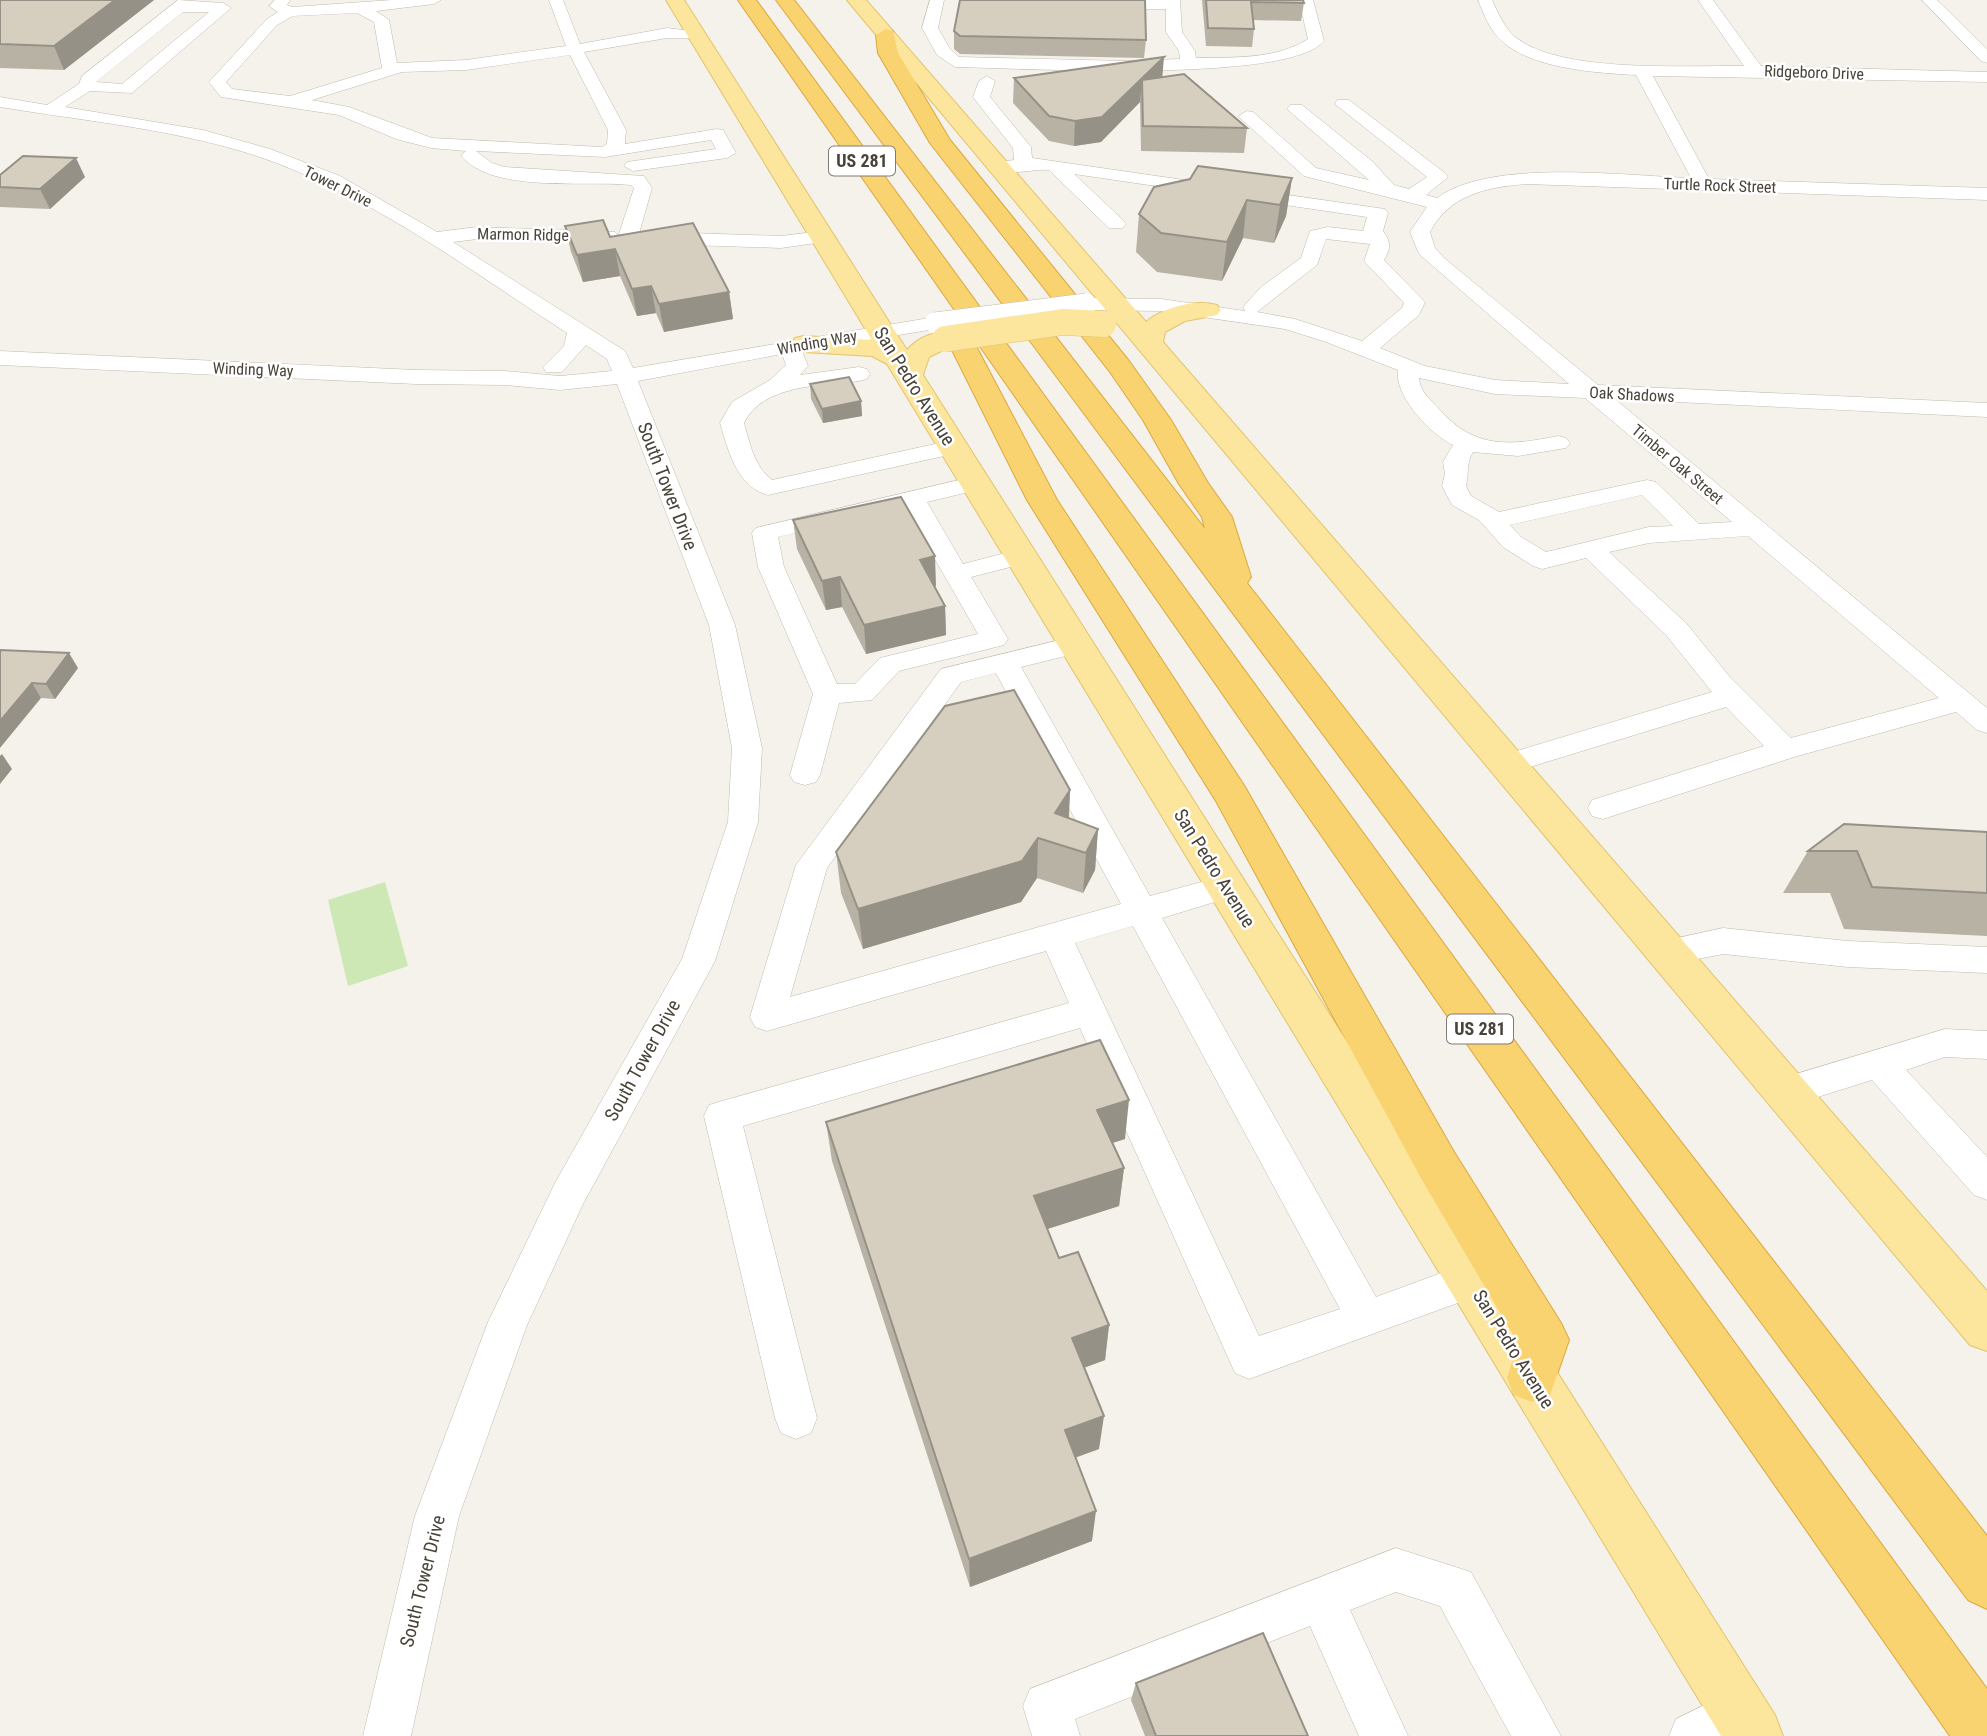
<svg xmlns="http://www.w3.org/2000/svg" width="1987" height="1736" font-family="'Roboto Condensed',sans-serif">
<rect width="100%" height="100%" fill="#f5f2eb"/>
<!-- green -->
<path fill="#cee8b5" d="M385 882 408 966 348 986 328 900Z"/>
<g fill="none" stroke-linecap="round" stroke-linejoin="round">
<defs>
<g id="minor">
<path d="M178 0 223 3 231 8 132 93 90 91 65 107 203 130 270 149 340 176 437 232 477 227 615 232 618 236 615 240 608 242 477 239 453 242 625 351 633 368 935 317 942 319 946 323 942 327 935 329 802 351 808 366 800 375 859 367 867 369 870 374 867 379 859 381C821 386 763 384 744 423 750 444 754 466 772 480L953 440 961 442 965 447 961 452 953 454 768 495C737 487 728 450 720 423L732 402 770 380 786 365 782 354 638 381 735 625 762 748 758 822 715 961 583 1204 527 1325 459 1516 411 1736H363L415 1516 488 1322 556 1181 682 959 728 822 732 748 709 625 617 384 560 390 505 385 416 384 0 365V351L416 370 505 371 560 376 612 371 607 359 586 345 562 372H546L543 367 564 346 567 333C468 269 369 194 257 156 174 129 85 121 0 107V97L47 105 79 84 82 76ZM183 12H209L122 84 96 82Z"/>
<path d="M275 0H290L287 5 292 7 392 0H441L434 4 376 11 389 20 397 63 466 60 566 46 549 0H563L580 44 667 28 700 32 702 35 700 38H667L584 52 626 130 625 144 717 129 723 130 736 153 727 158 633 171 624 166 627 162 716 149 711 140 605 157 476 151 492 163 505 167 644 176 652 188 638 237 628 243 621 241 618 237 634 188 631 185C586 180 490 194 461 155L466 151 431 148 396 139 339 115 221 97 209 82 267 19 278 12 269 6ZM357 13 374 22 382 68 290 96 232 89 226 82 277 25 293 16ZM570 55 608 130 607 144 602 147 432 138 349 107 312 100 402 72 466 70Z"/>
<path d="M930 0H944L938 28 950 49 959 57 1126 61 1180 59 1179 51 1166 32V9H1103L1095 4 1101 0H1180L1182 32 1195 51 1196 58C1233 57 1275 60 1308 39L1299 0H1313L1324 41C1288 84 1019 68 955 67L937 55 922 28Z"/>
<path d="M1478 0H1492C1498 13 1504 27 1515 37 1561 74 1686 65 1744 66L1698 0H1713L1761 66 1987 72V82L1653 76 1709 179 1987 188V200L1526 184C1487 187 1449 195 1430 232L1435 248 1444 258 1598 385 1987 403V417L1615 399 1987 708V733L1977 730 1956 712 1794 757 1603 819 1592 816 1588 808 1592 800 1764 746 1726 707 1507 774 1497 771 1492 764 1497 757 1712 692 1666 635 1586 558 1542 569 1533 566 1503 547 1479 520 1452 505 1442 486 1445 474 1443 462 1453 445C1431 435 1394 396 1398 370L1326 342 1285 329 1161 311 1086 310 1079 308 1076 304 1079 300 1086 298 1161 299 1245 311 1243 307 1261 287 1301 258 1310 231 1328 227 1363 231 1367 217 1074 174 1123 220 1126 224 1123 228H1109L1049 170C1032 168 1001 179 990 167L993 163 1014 160 1013 148 973 97 979 81 987 76 995 81 990 97 1031 147 1032 158 1385 209 1388 213 1383 231C1391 241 1391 249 1384 260L1425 302 1419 315 1380 348 1425 366 1495 380 1569 384 1419 254 1410 232 1427 207 1304 176 1238 116 1247 111 1253 112 1316 168 1369 180 1287 109 1290 105H1302L1373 162 1394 185 1409 189 1427 177 1335 104 1337 100H1349L1445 173 1448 177 1426 195 1437 198C1492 158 1624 176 1691 178L1636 75C1598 73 1533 69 1503 42 1490 31 1484 15 1478 0ZM1326 239 1370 244 1364 261 1404 303 1402 308 1362 341 1295 319 1257 312 1317 265ZM1419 378 1495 394 1585 398 1732 522 1699 524 1656 482 1647 480 1499 512 1471 496 1466 486C1469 473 1466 463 1473 452L1518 456 1566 448 1570 443 1566 438 1558 436C1509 446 1474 449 1439 409 1430 399 1420 392 1419 378ZM1642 495 1673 526 1649 527 1546 552 1521 537 1510 525ZM1748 536 1939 698 1791 738 1729 676 1686 623 1609 552 1649 543Z"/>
<path d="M1922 0H1937L1987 49V63L1981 61Z"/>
<path d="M823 231 833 237 830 241 781 248 660 244 650 238 660 232 781 236Z"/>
<path d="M976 476 985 478 988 483 985 488 927 502 963 564 1021 549 1030 552 1034 557 1030 562 971 577 1008 639 1004 645 899 671 872 700 839 703 820 775 816 782 805 785 794 782 790 775 813 694 758 567 752 533 756 528ZM905 507 978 634 880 658 855 684H837L784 567 778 537Z"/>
<path d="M1076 636 1086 639 1090 645 1086 651 1021 667 1150 896 1227 875 1238 879 1243 887 1238 895 1162 918 1376 1297 1471 1262 1485 1267 1491 1280 1485 1293 1249 1379 1235 1373 1080 1028 743 1126 817 1418 811 1433 796 1439 781 1433 775 1418 704 1116 709 1105 722 1101 1069 1003 1046 951 767 1031 755 1027 750 1017 796 865 941 669ZM996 673 1121 904 790 997 827 868 961 682ZM1133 926 1340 1309 1259 1336 1075 943Z"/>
<path d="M1723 928 1848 941 1987 947V973L1848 967 1723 954 1667 965 1655 961 1650 952 1655 943Z"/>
<path d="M1945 1029 1987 1031V1059L1945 1057 1906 1070 1987 1157V1200L1974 1195 1872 1080 1786 1107 1773 1103 1768 1092 1773 1081Z"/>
<path d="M1396 1548 1471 1572 1561 1736H1511L1440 1606 1396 1592 1350 1610 1408 1736H1359L1310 1626 1075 1719 1080 1736H1032L1023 1706 1030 1689Z"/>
<path d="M1739 1688 1756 1695 1763 1712 1756 1729 1742 1736H1669L1676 1719Z"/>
</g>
<g id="major">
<path d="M666 0H684L907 350C918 337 937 329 954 333L958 339 954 345 929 357 923 375 1775 1715 1783 1736H1721L887 364 872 356 804 352 795 350 791 344 795 338 804 336 872 340Z"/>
<path d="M847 0H866L1146 322C1163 307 1195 299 1217 305L1221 310 1217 315 1185 321 1165 332 1163 342 1987 1291V1351L1970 1345Z"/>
</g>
<g id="highway">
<path d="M738 0H756L1987 1689V1736H1950L979 345 977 348 1057 500 1245 787 1454 1152 1561 1323 1569 1340 1550 1395 1532 1402 1514 1395 1507 1378 1518 1343 1422 1180 1216 801 1027 500 951 348 963 322Z"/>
<path d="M776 0H794L1205 529 1202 517 1179 484 1143 420 1110 372 930 143 878 53 876 35 886 29 893 31 898 53 950 140 1129 361 1171 420 1208 483 1232 517 1251 577 1247 583 1987 1536V1609L1968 1600Z"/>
</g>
</defs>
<!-- minor casing -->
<use href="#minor" stroke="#c0bbad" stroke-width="1"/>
<!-- major casing -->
<use href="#major" stroke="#e1c46c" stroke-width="2"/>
<!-- highway casing -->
<use href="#highway" stroke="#daa83f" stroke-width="2"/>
<!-- minor -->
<use href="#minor" fill="#fff" fill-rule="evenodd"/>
<!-- major -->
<use href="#major" fill="#fce59d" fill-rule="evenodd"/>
<!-- highway -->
<use href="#highway" fill="#fad371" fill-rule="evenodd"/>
<defs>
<path id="minor-bridge" d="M935 323 1086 304"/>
<path id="major-bridge" d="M945 339 1063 322 1103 324"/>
</defs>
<!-- minor-bridge casing -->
<use href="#minor-bridge" stroke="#c0bbad" stroke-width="22" stroke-linecap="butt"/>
<!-- major-bridge casing -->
<use href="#major-bridge" stroke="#e1c46c" stroke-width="27" stroke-linecap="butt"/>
<!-- minor-bridge -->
<use href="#minor-bridge" stroke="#fff" stroke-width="21"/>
<!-- major-bridge -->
<use href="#major-bridge" stroke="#fce59d" stroke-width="26"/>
</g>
<!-- wall -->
<g fill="#b8b2a5">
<path d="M0 0H154L64 70 0 68Z"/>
<path d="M1202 0H1303L1304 3 1301 21 1253 20 1254 29 1252 47 1206 46Z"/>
<path d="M954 31 1146 40 1144 58 960 54 954 49Z"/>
<path d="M1162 77 1247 128 1244 153 1141 151 1140 102 1101 142 1074 146 1049 141 1013 103 1014 78Z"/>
<path d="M0 175 85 177 50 209 0 207Z"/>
<path d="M1292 178 1286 216 1274 243 1243 238 1222 281 1157 272 1136 252 1139 214Z"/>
<path d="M565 226 610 237 729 292 733 319 664 332 656 313 637 316 620 276 583 282 571 252Z"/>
<path d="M810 384 861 401 862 416 823 423 811 399Z"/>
<path d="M793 520 936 586H934L945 606 946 635 866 654 842 607 826 610 797 549Z"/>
<path d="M0 650 78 668 55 699 41 698Z"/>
<path d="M1070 790 1069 818 1098 829 1095 870 1083 893 1037 878 1021 902 863 949 841 893 836 852Z"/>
<path d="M1987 832V936L1844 929 1830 893H1783L1808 851Z"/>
<path d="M826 1122 1125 1139 1112 1143 1124 1168 1119 1206 1047 1229 1059 1258 1109 1325 1105 1360 1084 1368 1099 1449 1075 1458 1092 1541 970 1587 832 1161Z"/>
<path d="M1136 1683 1308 1736H1145L1131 1700Z"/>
</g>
<!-- shaded-wall -->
<g fill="#969186">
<path d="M115 0H154L64 70 54 46Z"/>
<path d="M1164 57 1162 81 1142 80 1140 102 1101 142 1074 146 1075 121Z"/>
<path d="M76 158 85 177 50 209 40 189Z"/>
<path d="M1292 178 1286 216 1274 243 1280 205Z"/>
<path d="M1247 200 1243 238 1222 281 1227 242Z"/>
<path d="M615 249 620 276 583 282 577 255Z"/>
<path d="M651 286 656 313 637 316 632 289Z"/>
<path d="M729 292 733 319 664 332 659 304Z"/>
<path d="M861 401 862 416 823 423 822 409Z"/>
<path d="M935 556 936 586 921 589 920 560Z"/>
<path d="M840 577 842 607 826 610 822 581Z"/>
<path d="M945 606 946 635 866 654 864 625Z"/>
<path d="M69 653 78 668 55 699 46 684Z"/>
<path d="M32 683 41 698 0 748V721Z"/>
<path d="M2 754 12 769 0 784V756Z"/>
<path d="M1070 790 1068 831 1055 813Z"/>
<path d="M1098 829 1095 870 1083 893 1086 853Z"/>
<path d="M1038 838 1037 878 1021 902 863 949 858 909Z"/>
<path d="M1129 1100 1125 1139 1093 1149 1097 1110Z"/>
<path d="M1124 1168 1119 1206 1032 1234 1034 1196Z"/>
<path d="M1109 1325 1105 1360 1069 1373 1072 1338Z"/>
<path d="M1104 1416 1099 1449 1062 1462 1065 1430Z"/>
<path d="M1096 1511 1092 1541 970 1587 969 1559Z"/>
</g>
<!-- building -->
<g fill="#d6cfc0" stroke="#969186" stroke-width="2">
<path d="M0 0H115L54 46 0 44Z"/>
<path d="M960 0H1145L1146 40 960 36 954 31Z"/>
<path d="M1206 0H1303L1304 3 1251 2 1254 29 1208 28Z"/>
<path d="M1164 57 1102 117 1075 121 1049 116 1014 78Z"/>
<path d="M1184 74 1247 128 1143 126 1142 80Z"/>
<path d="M23 156 76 158 40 189 0 187V175Z"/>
<path d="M1198 166 1292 178 1280 205 1247 200 1227 242 1161 233 1139 214 1154 187 1190 179Z"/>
<path d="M603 220 610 237 693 223 729 292 659 304 651 286 632 289 615 249 577 255 565 226Z"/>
<path d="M849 377 861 401 822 409 810 384Z"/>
<path d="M901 497 935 556 920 560 945 606 864 625 840 577 822 581 793 520Z"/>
<path d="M0 650 69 653 46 684 32 683 0 721Z"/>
<path d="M1014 690 1070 790 1055 813 1098 829 1086 853 1038 838 1022 861 858 909 836 852 945 706Z"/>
<path d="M1844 824 1987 832V893L1872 887 1857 851H1808Z"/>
<path d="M1100 1040 1129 1100 1097 1110 1124 1168 1034 1196 1059 1258 1078 1252 1109 1325 1072 1338 1104 1416 1065 1430 1096 1511 969 1559 826 1122Z"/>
<path d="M1263 1633 1308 1736H1156L1136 1683Z"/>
</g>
<g text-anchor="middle" stroke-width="5" stroke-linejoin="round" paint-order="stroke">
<!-- far-street labels -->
<g font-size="16" fill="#494339" stroke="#fff">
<text transform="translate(1814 72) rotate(2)" y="6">Ridgeboro Drive</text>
<text transform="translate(1720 185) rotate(2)" y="6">Turtle Rock Street</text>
<text transform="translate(338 186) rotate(26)" y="6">Tower Drive</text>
<text transform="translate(523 234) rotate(1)" y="6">Marmon Ridge</text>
<text transform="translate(817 342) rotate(-10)" y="6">Winding Way</text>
<text transform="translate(253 369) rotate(2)" y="6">Winding Way</text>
<text transform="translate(1632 394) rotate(3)" y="6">Oak Shadows</text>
<text transform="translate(1678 464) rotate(40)" y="6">Timber Oak Street</text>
</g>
<!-- shield labels -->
<g fill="#fff" stroke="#807b74" stroke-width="2">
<rect x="829" y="146.5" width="66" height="29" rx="5"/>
<rect x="1447" y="1014.5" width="66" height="29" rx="5"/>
</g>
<g font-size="18" font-weight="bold" fill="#494339">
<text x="862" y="167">US 281</text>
<text x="1480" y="1035">US 281</text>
</g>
<!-- street labels -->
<g font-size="19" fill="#494339" stroke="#fff">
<text transform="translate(915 386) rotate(58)" y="7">San Pedro Avenue</text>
<text transform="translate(668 486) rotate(69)" y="7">South Tower Drive</text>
<text transform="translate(1215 868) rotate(58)" y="7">San Pedro Avenue</text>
<text transform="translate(642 1060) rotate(-61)" y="7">South Tower Drive</text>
<text transform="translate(1514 1349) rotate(58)" y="7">San Pedro Avenue</text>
<text transform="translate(422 1581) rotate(-76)" y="7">South Tower Drive</text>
</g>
</g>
</svg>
